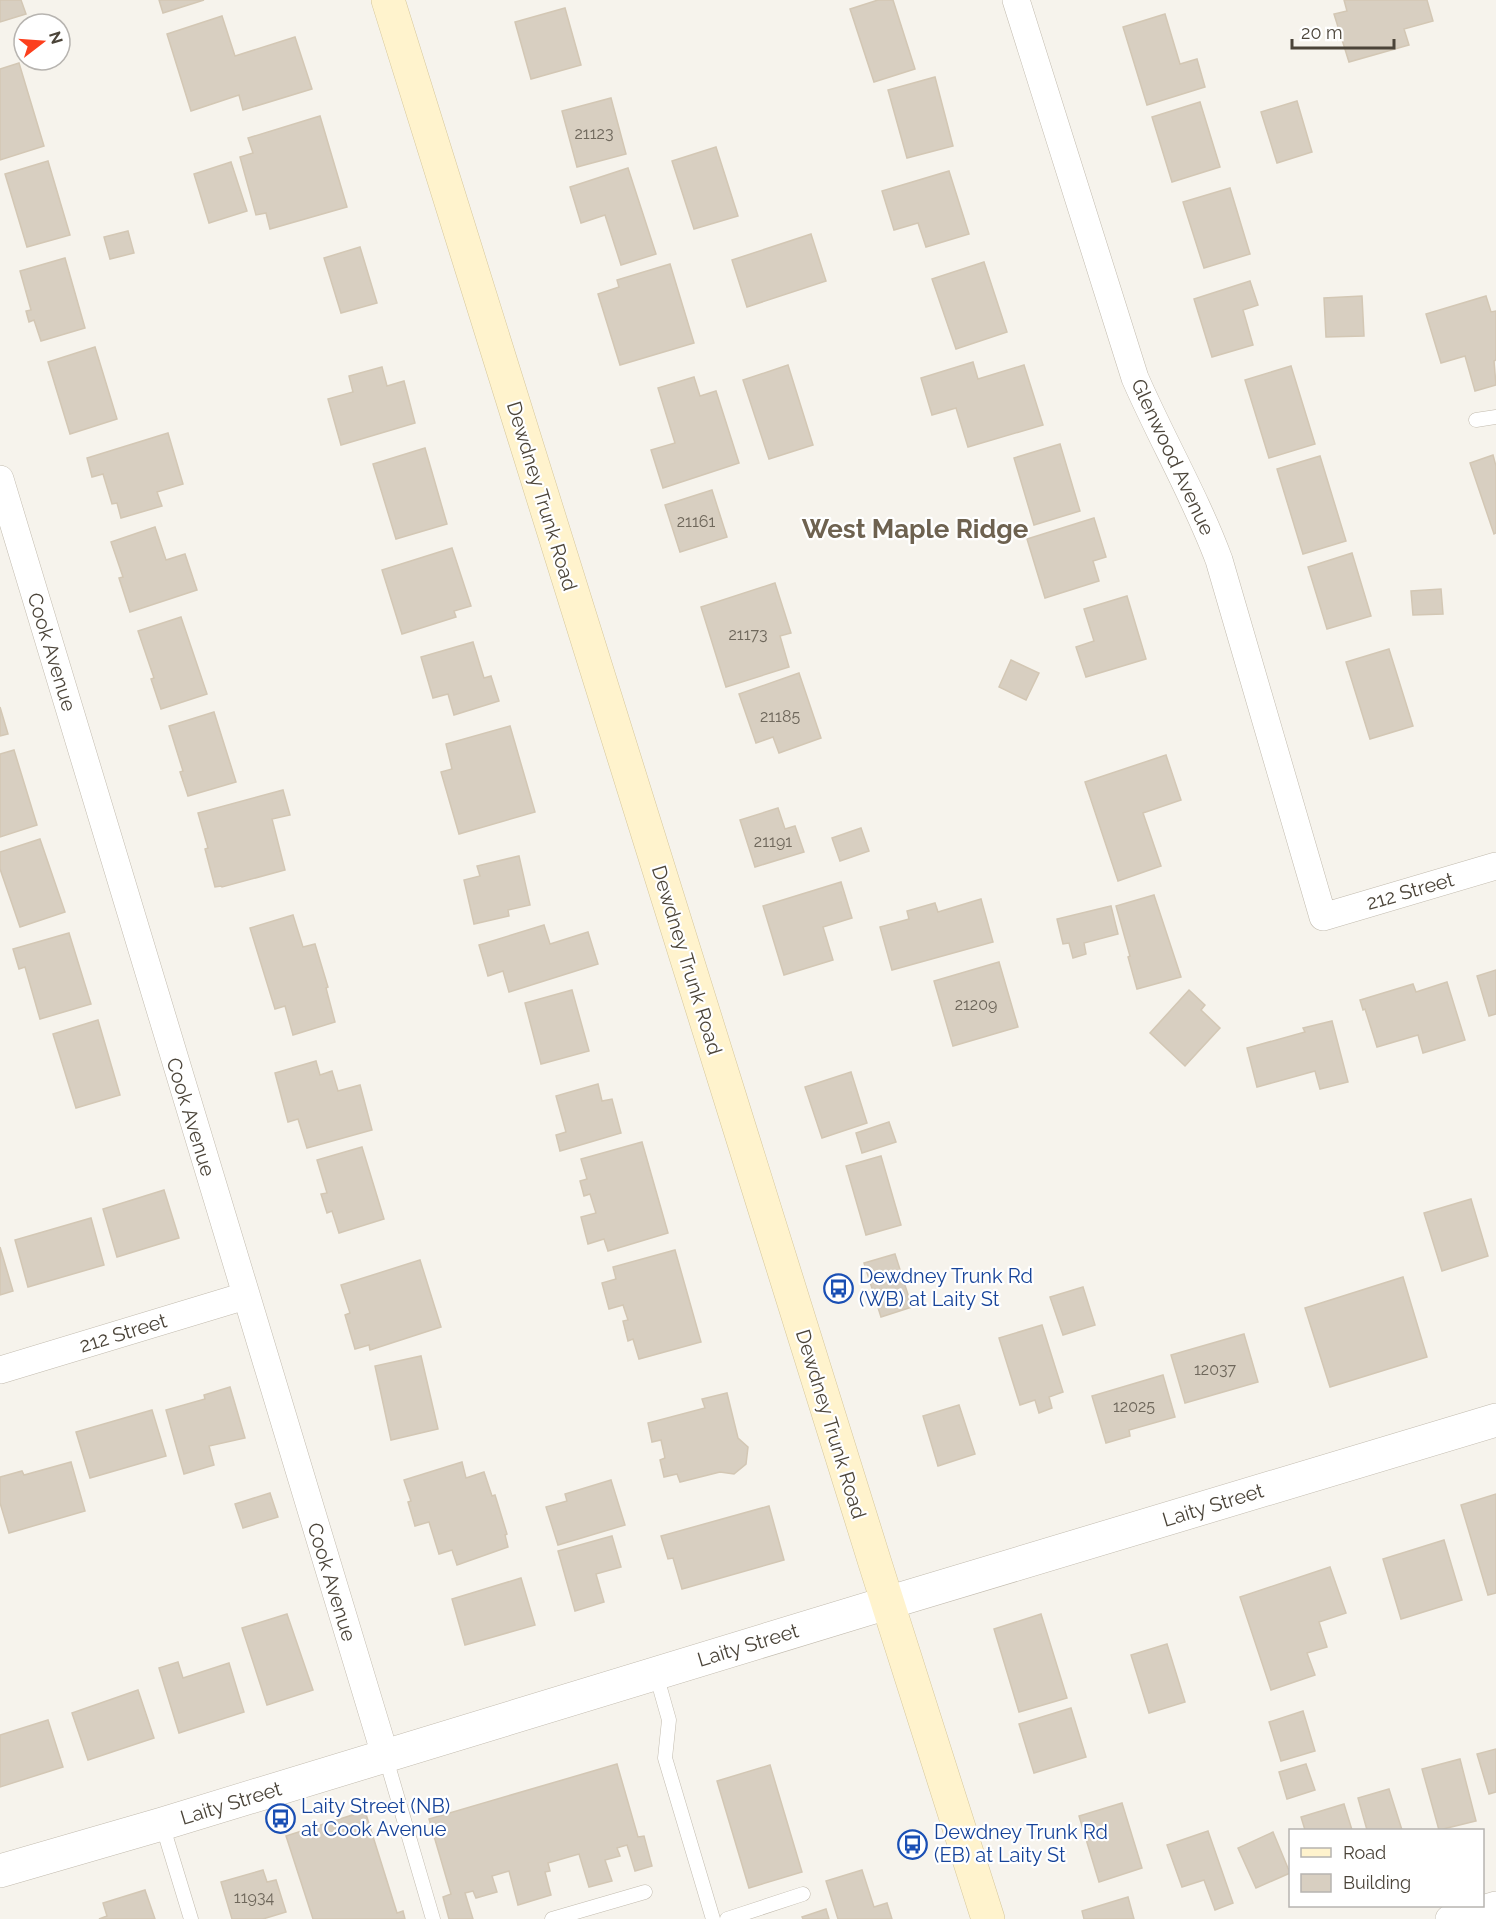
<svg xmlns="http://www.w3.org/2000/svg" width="1496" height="1919" font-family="Raleway,sans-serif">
<rect width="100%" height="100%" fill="#f6f3ec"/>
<!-- building -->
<g fill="#d8cfc1" stroke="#d3c7b4" stroke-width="1.5">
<path d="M0 0H21L26 14 0 22Z"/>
<path d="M159 0H204L163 13Z"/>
<path d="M878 0H893L915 69 874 82 850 9Z"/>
<path d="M1344 0H1427L1433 21 1404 29 1409 45 1349 62 1334 14 1347 11Z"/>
<path d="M565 8 581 65 531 79 515 22Z"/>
<path d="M1165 14 1180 64 1197 59 1205 87 1147 105 1123 27Z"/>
<path d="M222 16 235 56 295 37 312 89 243 110 239 95 191 111 167 34Z"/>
<path d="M19 63 44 146 0 160V69Z"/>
<path d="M935 77 953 146 907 158 888 90Z"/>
<path d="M611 98 626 154 577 167 562 111Z"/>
<path d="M1297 101 1312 152 1277 163 1261 112Z"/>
<path d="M1200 102 1220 167 1172 182 1152 117Z"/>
<path d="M320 116 347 207 270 229 266 213 256 215 240 157 253 153 248 138Z"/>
<path d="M716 147 738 216 694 229 672 161Z"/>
<path d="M48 161 70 235 27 247 5 174Z"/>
<path d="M231 162 247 211 209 223 194 174Z"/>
<path d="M628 168 656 254 621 265 605 215 581 223 570 187Z"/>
<path d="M949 171 969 234 926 247 918 223 894 230 882 191Z"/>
<path d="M1230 188 1250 254 1204 268 1183 202Z"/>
<path d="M128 231 134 253 110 259 104 237Z"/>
<path d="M811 234 826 281 747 307 732 260Z"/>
<path d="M360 247 377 303 341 313 324 258Z"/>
<path d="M65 258 85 328 41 341 34 320 29 322 26 311 31 310 20 271Z"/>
<path d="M984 262 1007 332 956 349 932 279Z"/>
<path d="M670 264 694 343 620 365 598 294 619 287 617 280Z"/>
<path d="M1250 281 1258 305 1243 310 1253 345 1212 357 1194 299Z"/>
<path d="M1362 296 1364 336 1326 337 1324 298Z"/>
<path d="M1486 296 1491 312 1496 311V360L1494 361 1496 385 1475 391 1465 356 1441 363 1426 314Z"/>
<path d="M95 347 117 419 70 434 48 362Z"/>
<path d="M973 362 978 379 1024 365 1043 425 968 447 956 408 932 415 921 378Z"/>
<path d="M788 365 813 445 769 459 743 380Z"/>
<path d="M1291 366 1315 444 1269 458 1245 380Z"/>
<path d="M382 367 387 386 404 381 415 423 341 445 328 399 353 392 349 376Z"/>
<path d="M694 377 700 396 716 391 739 463 663 488 651 450 675 443 658 388Z"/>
<path d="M168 433 183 484 157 492 162 506 121 518 117 503 112 504 103 474 92 477 87 458Z"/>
<path d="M1060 444 1080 511 1034 525 1014 458Z"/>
<path d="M425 448 447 524 396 539 373 464Z"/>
<path d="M1493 455 1496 466V533L1494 534 1470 463Z"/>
<path d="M1320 456 1346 541 1303 554 1277 469Z"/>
<path d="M712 490 727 537 680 552 665 505Z"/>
<path d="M1094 518 1106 557 1093 561 1099 581 1045 598 1027 539Z"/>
<path d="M155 527 166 560 185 554 197 590 130 612 119 578 123 577 111 542Z"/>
<path d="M452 548 471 606 454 611 456 617 402 634 382 570Z"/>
<path d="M1352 553 1371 616 1327 629 1308 567Z"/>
<path d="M775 583 791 633 780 636 789 667 726 687 701 607Z"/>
<path d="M1441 589 1443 614 1413 615 1411 591Z"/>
<path d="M1127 596 1146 659 1086 677 1076 647 1094 641 1084 609Z"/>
<path d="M181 617 207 694 161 709 151 679 154 678 138 631Z"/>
<path d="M473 642 484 678 491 676 499 701 454 715 448 694 433 698 421 657Z"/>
<path d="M1389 649 1413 726 1370 739 1346 662Z"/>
<path d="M1011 660 1039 673 1026 700 999 687Z"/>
<path d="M799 673 821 738 779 753 773 737 756 743 739 694Z"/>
<path d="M0 707 8 734 0 736Z"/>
<path d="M214 712 236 782 188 796 180 772 183 771 169 726Z"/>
<path d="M510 726 535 812 459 834 441 772 452 769 446 744Z"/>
<path d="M14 750 37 825 0 837V754Z"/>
<path d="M1166 755 1181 800 1143 813 1161 866 1118 881 1085 782Z"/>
<path d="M283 790 290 815 272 819 285 870 222 887 221 886 215 887 205 849 208 848 198 813Z"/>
<path d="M778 808 785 829 795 826 804 852 755 867 740 820Z"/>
<path d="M861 828 869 851 840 861 832 838Z"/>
<path d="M40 839 65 912 20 927 0 869V852Z"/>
<path d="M519 856 530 905 508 910 509 916 474 924 464 880 480 876 477 866Z"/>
<path d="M841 882 852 918 823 927 833 960 784 975 763 906Z"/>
<path d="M1154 895 1181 977 1137 989 1128 957 1130 956 1116 906Z"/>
<path d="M981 899 993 942 892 970 880 927 909 919 907 911 935 903 938 912Z"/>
<path d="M1111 906 1118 934 1084 943 1086 954 1073 958 1069 943 1063 944 1057 919Z"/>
<path d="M293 915 303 947 315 944 328 987 326 988 335 1022 293 1035 285 1006 275 1009 250 928Z"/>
<path d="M544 925 550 944 588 932 598 964 509 992 503 971 488 976 479 945Z"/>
<path d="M69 933 91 1004 40 1019 25 967 19 969 13 949Z"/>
<path d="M999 962 1018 1027 953 1046 934 981Z"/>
<path d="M1496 970V1014L1489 1016 1477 976Z"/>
<path d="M1447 982 1465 1040 1423 1053 1418 1035 1377 1047 1365 1009 1363 1010 1360 1000 1413 984 1416 992Z"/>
<path d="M572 990 589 1051 541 1064 525 1003Z"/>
<path d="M1189 990 1205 1005 1201 1010 1220 1028 1185 1066 1150 1033Z"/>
<path d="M98 1020 120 1095 76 1108 53 1034Z"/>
<path d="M1332 1021 1348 1082 1320 1089 1315 1071 1257 1087 1247 1048 1305 1032 1303 1028Z"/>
<path d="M316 1061 320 1075 332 1071 338 1091 360 1085 372 1130 307 1148 298 1119 288 1122 275 1073Z"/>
<path d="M851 1072 867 1123 822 1138 805 1087Z"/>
<path d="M598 1084 602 1101 612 1099 621 1133 560 1151 556 1135 566 1132 556 1096Z"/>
<path d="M889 1122 896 1142 862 1153 856 1133Z"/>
<path d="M642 1142 668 1233 608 1251 604 1239 588 1244 581 1217 596 1213 590 1194 584 1196 580 1181 587 1179 581 1159Z"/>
<path d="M362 1147 384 1219 339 1233 332 1211 327 1213 321 1194 327 1193 317 1160Z"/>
<path d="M881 1156 901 1225 866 1235 846 1166Z"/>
<path d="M164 1190 179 1238 117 1257 103 1209Z"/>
<path d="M1471 1199 1488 1256 1442 1271 1424 1213Z"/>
<path d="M91 1218 104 1265 28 1287 15 1240Z"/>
<path d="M0 1247 13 1291 0 1295Z"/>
<path d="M675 1250 701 1342 639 1359 633 1339 628 1341 623 1321 628 1320 623 1305 609 1309 602 1283 616 1279 613 1267Z"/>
<path d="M895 1254 912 1307 881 1317 864 1263Z"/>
<path d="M420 1260 441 1327 370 1350 369 1345 355 1349 345 1315 350 1313 341 1285Z"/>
<path d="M1403 1277 1427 1357 1330 1387 1305 1308Z"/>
<path d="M1083 1287 1095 1325 1063 1335 1050 1297Z"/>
<path d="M1042 1325 1063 1392 1049 1397 1052 1408 1039 1413 1035 1400 1020 1405 999 1338Z"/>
<path d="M1244 1334 1258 1382 1185 1403 1171 1355Z"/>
<path d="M421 1356 438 1429 391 1440 375 1366Z"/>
<path d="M1163 1375 1175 1417 1129 1430 1130 1436 1106 1443 1092 1396Z"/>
<path d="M230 1387 245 1438 209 1446 214 1465 184 1474 166 1410 205 1399 204 1395Z"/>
<path d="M727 1393 738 1438 748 1447 746 1464 734 1474 720 1472 680 1482 677 1474 664 1477 660 1460 665 1458 661 1440 652 1442 648 1423 705 1408 702 1399Z"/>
<path d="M959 1405 975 1454 938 1466 923 1416Z"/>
<path d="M152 1410 166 1456 90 1478 76 1432Z"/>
<path d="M71 1462 85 1511 9 1533 0 1503V1477L22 1471 24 1475Z"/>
<path d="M462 1462 466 1478 484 1472 492 1496 495 1495 507 1534 505 1535 508 1547 457 1565 452 1550 439 1554 429 1522 415 1526 408 1502 411 1501 404 1480Z"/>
<path d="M611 1480 625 1525 558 1545 546 1507 567 1501 565 1494Z"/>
<path d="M270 1493 278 1517 243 1528 235 1504Z"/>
<path d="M1496 1494V1593L1488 1595 1461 1505Z"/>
<path d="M769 1506 784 1560 682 1589 673 1558 668 1559 661 1536Z"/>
<path d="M612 1536 621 1567 596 1574 604 1602 575 1611 558 1551Z"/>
<path d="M1444 1540 1462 1600 1401 1619 1383 1559Z"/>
<path d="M1330 1567 1346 1613 1319 1622 1327 1647 1307 1653 1315 1675 1271 1690 1240 1597Z"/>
<path d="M521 1578 535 1625 465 1645 452 1599Z"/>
<path d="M287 1614 313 1690 267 1705 242 1628Z"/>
<path d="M1041 1614 1067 1698 1019 1712 994 1629Z"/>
<path d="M1167 1644 1185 1702 1149 1713 1131 1655Z"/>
<path d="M178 1662 183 1678 229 1663 244 1712 179 1733 159 1668Z"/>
<path d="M138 1690 154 1738 88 1760 72 1713Z"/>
<path d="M1071 1708 1086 1757 1034 1773 1019 1724Z"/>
<path d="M1303 1711 1315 1751 1281 1761 1269 1722Z"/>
<path d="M48 1720 63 1767 0 1787V1735Z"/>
<path d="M1496 1749V1792L1489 1794 1477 1754Z"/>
<path d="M1460 1759 1476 1821 1439 1830 1422 1769Z"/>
<path d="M617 1764 638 1837 644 1836 652 1866 635 1871 627 1845 617 1848 620 1856 605 1860 612 1881 589 1887 579 1854 548 1863 550 1871 545 1872 551 1895 518 1905 509 1871 492 1876 497 1892 476 1898 473 1891 465 1893 473 1919H449L443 1897 451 1894 429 1819Z"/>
<path d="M1306 1764 1315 1790 1287 1799 1279 1772Z"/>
<path d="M770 1765 802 1872 749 1888 717 1781Z"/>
<path d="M1389 1789 1402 1830H1367L1358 1798Z"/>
<path d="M1122 1803 1142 1868 1099 1882 1079 1816Z"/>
<path d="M1344 1804 1352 1830H1305L1301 1817Z"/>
<path d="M365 1811 397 1913 403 1911 405 1919H313L286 1836Z"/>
<path d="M1208 1831 1233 1903 1215 1910 1204 1880 1182 1887 1167 1845Z"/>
<path d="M1273 1832 1290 1873 1256 1888 1238 1848Z"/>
<path d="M263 1870 267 1882 276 1880 286 1912 263 1919H232L221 1882Z"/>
<path d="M862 1870 874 1907 887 1903 892 1919H838L826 1881Z"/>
<path d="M145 1890 155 1919H99L107 1916 103 1903Z"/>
<path d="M1128 1897 1134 1919H1084L1082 1911Z"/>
<path d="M826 1909 829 1919H803L802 1917Z"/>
</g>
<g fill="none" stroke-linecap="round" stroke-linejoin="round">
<defs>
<g id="service">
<path d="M1476 420 1496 417"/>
<path d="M656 1674 669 1720 665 1758 713 1919"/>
<path d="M385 1755 433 1919"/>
<path d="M162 1824 191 1919"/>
<path d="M552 1919 645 1892"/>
<path d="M727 1919 803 1894"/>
</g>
<g id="minor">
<path d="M1016 0 1135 378C1162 440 1196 498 1219 560L1323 917 1496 866"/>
<path d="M0 479 385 1755"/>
<path d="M0 1370 245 1296"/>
<path d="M1449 1919 1496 1905"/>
</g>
<path id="tertiary" d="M0 1871 162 1824 887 1603 1496 1420"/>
<path id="secondary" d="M388 0 875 1563 988 1919"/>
</defs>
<!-- service casing -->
<use href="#service" stroke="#c2bbae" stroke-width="15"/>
<!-- minor casing -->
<use href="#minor" stroke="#c2bbae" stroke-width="28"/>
<!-- tertiary casing -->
<use href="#tertiary" stroke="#c2bbae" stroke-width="34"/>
<!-- secondary casing -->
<use href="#secondary" stroke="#d6c79b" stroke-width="34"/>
<!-- service -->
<use href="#service" stroke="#fff" stroke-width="14"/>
<!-- minor -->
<use href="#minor" stroke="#fff" stroke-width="27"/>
<!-- tertiary -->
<use href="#tertiary" stroke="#fff" stroke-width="33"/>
<!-- secondary -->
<use href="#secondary" stroke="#fff3cd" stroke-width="33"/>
</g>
<!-- icons -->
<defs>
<symbol id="bus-ring" viewBox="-11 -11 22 22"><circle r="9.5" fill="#fff" stroke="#1a4fb4" stroke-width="1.5"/><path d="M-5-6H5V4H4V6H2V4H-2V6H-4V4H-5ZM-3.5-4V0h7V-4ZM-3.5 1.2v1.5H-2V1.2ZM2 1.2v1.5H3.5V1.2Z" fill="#1a4fb4"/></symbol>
</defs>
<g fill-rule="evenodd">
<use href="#bus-ring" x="822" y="1272" width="33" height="33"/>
<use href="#bus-ring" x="264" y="1802" width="33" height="33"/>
<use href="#bus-ring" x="896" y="1828" width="33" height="33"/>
</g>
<g text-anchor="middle" stroke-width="4.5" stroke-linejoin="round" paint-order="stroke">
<!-- number labels -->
<g font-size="16" fill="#6e675b">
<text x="594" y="139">21123</text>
<text x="696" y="527">21161</text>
<text x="748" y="640">21173</text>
<text x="780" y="722">21185</text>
<text x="773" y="847">21191</text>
<text x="976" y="1010">21209</text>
<text x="1215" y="1375">12037</text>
<text x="1134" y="1412">12025</text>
<text x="254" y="1903">11934</text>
</g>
<!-- street labels -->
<g font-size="20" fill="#4b4439" stroke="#fff">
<text transform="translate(1173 457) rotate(65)" y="7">Glenwood Avenue</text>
<text transform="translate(542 496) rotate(73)" y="7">Dewdney Trunk Road</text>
<text transform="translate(52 652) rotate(73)" y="7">Cook Avenue</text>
<text transform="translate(1410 891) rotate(-16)" y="7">212 Street</text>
<text transform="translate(687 960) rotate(73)" y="7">Dewdney Trunk Road</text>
<text transform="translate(191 1117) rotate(73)" y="7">Cook Avenue</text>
<text transform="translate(123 1333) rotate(-17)" y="7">212 Street</text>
<text transform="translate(831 1424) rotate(73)" y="7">Dewdney Trunk Road</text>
<text transform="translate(1213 1505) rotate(-17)" y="7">Laity Street</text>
<text transform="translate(332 1582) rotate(73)" y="7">Cook Avenue</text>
<text transform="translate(748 1645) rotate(-17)" y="7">Laity Street</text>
<text transform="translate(231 1803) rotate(-17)" y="7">Laity Street</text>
</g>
<!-- transit labels -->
<g font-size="20" fill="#164399" stroke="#fff" text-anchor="start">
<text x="859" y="1283">Dewdney Trunk Rd<tspan x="859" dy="23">(WB) at Laity St</tspan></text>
<text x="301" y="1813">Laity Street (NB)<tspan x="301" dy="23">at Cook Avenue</tspan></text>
<text x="934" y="1839">Dewdney Trunk Rd<tspan x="934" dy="23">(EB) at Laity St</tspan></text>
</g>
<!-- district labels -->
<g font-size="26" font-weight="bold" fill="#6e6250" stroke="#fff">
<text x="915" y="538">West Maple Ridge</text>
</g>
</g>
<!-- legend -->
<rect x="1289" y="1829" width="195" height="78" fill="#ffffff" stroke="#b7b4b0" stroke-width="1.5"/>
<rect x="1301" y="1848" width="30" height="9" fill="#fff3cd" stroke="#b7b4b0" stroke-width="1.5"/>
<text x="1343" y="1859" font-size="18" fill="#4b4439">Road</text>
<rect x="1301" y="1874" width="30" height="18" fill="#d8cfc1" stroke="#b7b4b0" stroke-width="1.5"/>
<text x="1343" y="1889" font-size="18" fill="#4b4439">Building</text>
<!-- north arrow -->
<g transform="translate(42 42) rotate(73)"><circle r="28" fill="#ffffff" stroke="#b7b4b0" stroke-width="1.5"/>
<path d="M0-4.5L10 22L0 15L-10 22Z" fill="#fc3f1d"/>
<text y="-9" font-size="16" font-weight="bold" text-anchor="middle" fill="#4b4439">N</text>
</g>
<!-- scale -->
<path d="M1292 39v9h102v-9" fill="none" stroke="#4b4439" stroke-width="3"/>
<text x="1301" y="39" font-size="18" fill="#4b4439" stroke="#ffffff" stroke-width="4.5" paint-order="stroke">20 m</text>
</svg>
